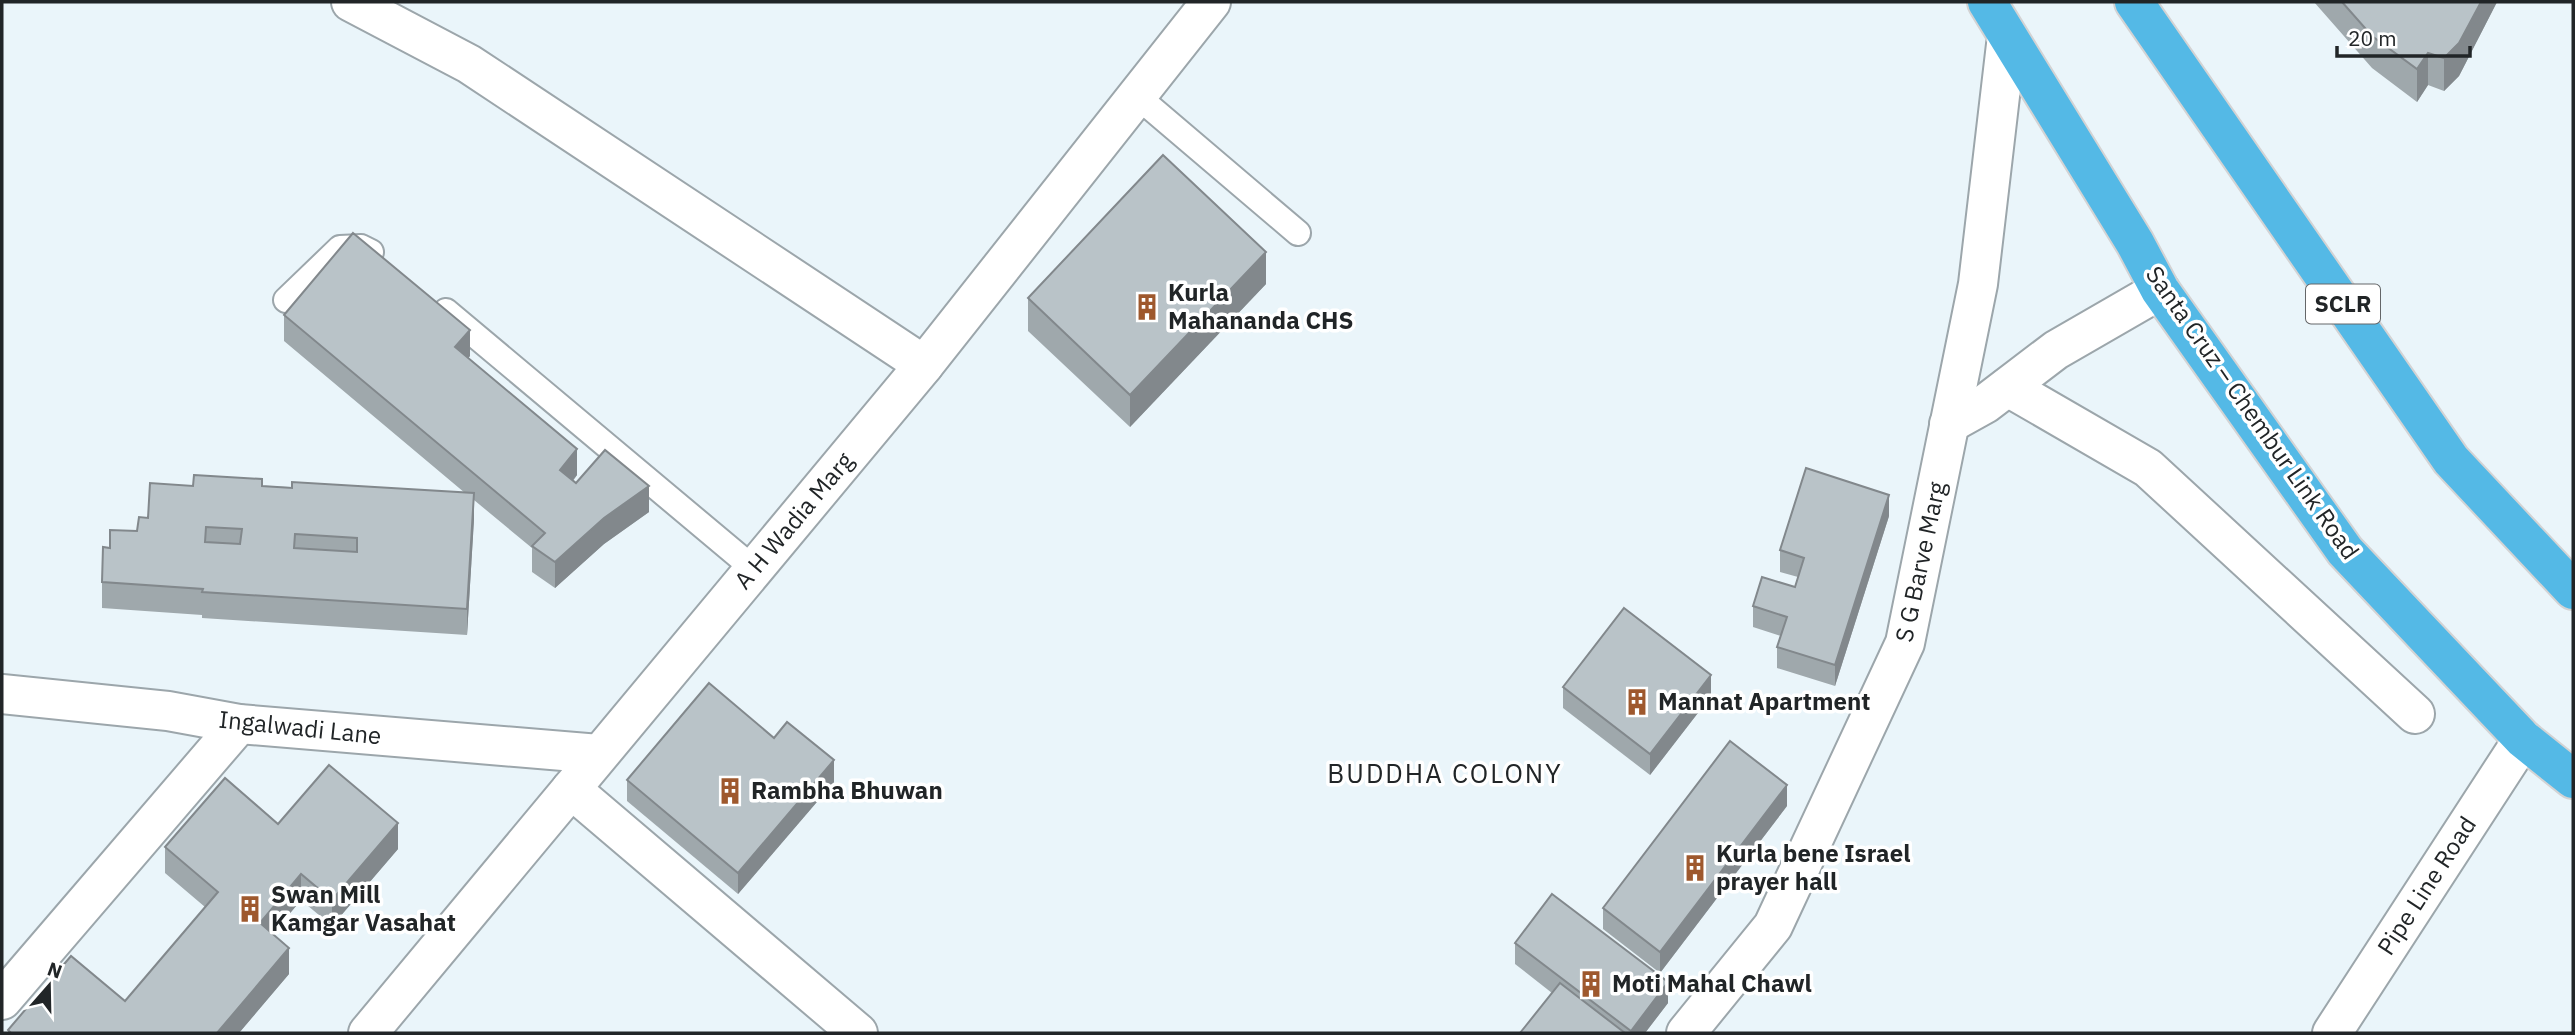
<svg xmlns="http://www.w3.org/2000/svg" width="2575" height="1035" font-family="'IBM Plex Sans',sans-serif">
<rect width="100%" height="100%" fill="#eaf5fa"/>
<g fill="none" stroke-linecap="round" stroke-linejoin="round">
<defs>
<g id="lane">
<path d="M1137 96 1298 233"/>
<path d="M286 300 340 248 361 247 371 252"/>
<path d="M446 311 754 569"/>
</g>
<g id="street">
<path d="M351 2 469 64 924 365"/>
<path d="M2008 387 2148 468 2415 714"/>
<path d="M2 694 168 711 239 724 599 754"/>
<path d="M571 789 858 1033"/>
<path d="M2 1000 239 724"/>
<path d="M2332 1033 2523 739"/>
</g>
<g id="secondary">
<path d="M1949 424 1985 404 2056 350 2160 290"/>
<path d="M368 1033 924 365 1211 2"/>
<path d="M1686 1033 1773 926 1905 643 1978 284 2007 36"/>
</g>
<g id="highway">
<path d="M1987 2 2135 243 2160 290 2345 551 2523 739 2573 779"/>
<path d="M2134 2 2451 460 2573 590"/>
</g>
</defs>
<!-- lane casing -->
<use href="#lane" stroke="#9ca6ab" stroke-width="28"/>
<!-- street casing -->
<use href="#street" stroke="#9ca6ab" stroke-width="42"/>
<!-- secondary casing -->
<use href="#secondary" stroke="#9ca6ab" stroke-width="42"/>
<!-- highway casing -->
<use href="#highway" stroke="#d3d3d4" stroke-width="42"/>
<!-- lane -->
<use href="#lane" stroke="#fff" stroke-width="24"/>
<!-- street -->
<use href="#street" stroke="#fff" stroke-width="38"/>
<!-- secondary -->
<use href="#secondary" stroke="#fff" stroke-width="38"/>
<!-- highway -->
<use href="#highway" stroke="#54b9e6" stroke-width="38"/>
</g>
<!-- wall -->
<g fill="#9fa8ac">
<path d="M2314 2H2497L2459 76 2444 91 2428 85 2417 102 2372 68Z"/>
<path d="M1266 284 1130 427 1028 331V298Z"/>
<path d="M284 315 470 356 468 358 577 475 573 481 576 483 649 512 604 544 555 588 532 572V548L474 500V519L467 635 202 618V615L102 608V582L110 548 137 531 148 518 193 486H262L465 493 284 341Z"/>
<path d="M1889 516 1835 686 1777 668V647L1781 636 1753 627V606L1795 587 1798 577 1780 572V550Z"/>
<path d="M1563 687 1711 696 1650 775 1563 708Z"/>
<path d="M774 738 834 782 738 894 627 801V780Z"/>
<path d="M1787 806 1660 973 1603 929V908Z"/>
<path d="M278 824 398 849 332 926 301 900 273 934 289 974 239 1033H8V1030L125 1001 205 907 165 873V847Z"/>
<path d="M1515 943 1668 1003 1645 1033H1520L1552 993 1515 964Z"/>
</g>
<!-- shaded-wall -->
<g fill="#82888c">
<path d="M2481 2H2497L2459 76 2444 91V58Z"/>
<path d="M2428 53V85L2417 102V69Z"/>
<path d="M1266 252V284L1130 427V395Z"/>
<path d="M470 330V356L455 373V347Z"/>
<path d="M577 449V475L560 496V470Z"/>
<path d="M649 486V512L604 544 555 588V562L604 518Z"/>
<path d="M474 493V519L467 635V609Z"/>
<path d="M1889 495V516L1835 686V665Z"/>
<path d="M1711 675V696L1650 775V754Z"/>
<path d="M834 760V782L738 894V873Z"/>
<path d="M1787 785V806L1660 973V952Z"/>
<path d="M398 823V849L332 926V900Z"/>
<path d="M301 874V900L260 949V923Z"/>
<path d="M289 948V974L239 1033H217Z"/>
<path d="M1668 982V1003L1645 1033H1631V1031Z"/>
</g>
<!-- building -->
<g fill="#b9c3c8" stroke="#82888c" stroke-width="2" fill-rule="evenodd">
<path d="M2342 2H2481L2459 43 2444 58 2428 53 2417 69 2372 36Z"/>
<path d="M1163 155 1266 252 1130 395 1028 298Z"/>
<path d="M353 233 470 330 455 347 577 449 560 470 576 483 605 450 649 486 604 518 555 562 532 546 545 533 284 315Z"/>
<path d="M1806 468 1889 495 1835 665 1777 647 1787 617 1753 606 1762 577 1795 587 1804 558 1780 550Z"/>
<path d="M194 475 262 479V486L292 488V482L474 493 467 609 202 592 203 589 102 582 103 547 110 548V530L137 531 139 517 148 518 150 483 193 486ZM206 527 242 529 240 544 205 542ZM295 534 357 538V552L294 548Z"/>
<path d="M1624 608 1711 675 1650 754 1563 687Z"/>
<path d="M709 683 774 738 787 722 834 760 738 873 627 780Z"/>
<path d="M1730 741 1787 785 1660 952 1603 908Z"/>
<path d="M329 765 398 823 332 900 301 874 260 923 289 948 217 1033H11L8 1030 71 956 125 1001 218 892 165 847 225 778 278 824Z"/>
<path d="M1552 894 1668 982 1631 1031 1515 943Z"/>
<path d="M1560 983 1625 1033H1520Z"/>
</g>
<!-- icons -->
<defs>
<symbol id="building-bare" viewBox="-9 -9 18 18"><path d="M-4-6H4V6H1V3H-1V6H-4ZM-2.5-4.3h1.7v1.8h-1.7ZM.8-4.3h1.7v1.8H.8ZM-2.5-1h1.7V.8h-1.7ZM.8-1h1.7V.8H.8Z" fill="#9e582d" stroke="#fff" stroke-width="2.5" paint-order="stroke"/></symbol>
</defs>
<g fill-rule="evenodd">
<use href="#building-bare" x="1128" y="288" width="38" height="38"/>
<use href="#building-bare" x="1618" y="683" width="38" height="38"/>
<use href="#building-bare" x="711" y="772" width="38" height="38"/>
<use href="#building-bare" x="1676" y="849" width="38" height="38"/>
<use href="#building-bare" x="231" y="890" width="38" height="38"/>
<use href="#building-bare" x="1572" y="965" width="38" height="38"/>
</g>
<g text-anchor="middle" stroke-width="7" stroke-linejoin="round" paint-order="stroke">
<!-- shield labels -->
<rect fill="#fff" stroke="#646668" stroke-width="2" x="2306" y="284.5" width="74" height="39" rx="5"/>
<g font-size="23" font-weight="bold" fill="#212527">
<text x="2343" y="312">SCLR</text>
</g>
<!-- poi labels -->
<g font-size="24" font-weight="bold" fill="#212527" stroke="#fff" text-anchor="start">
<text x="1168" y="301">Kurla<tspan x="1168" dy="28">Mahananda CHS</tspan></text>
<text x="1658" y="710">Mannat Apartment</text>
<text x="751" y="799">Rambha Bhuwan</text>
<text x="1716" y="862">Kurla bene Israel<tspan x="1716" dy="28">prayer hall</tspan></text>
<text x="271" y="903">Swan Mill<tspan x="271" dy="28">Kamgar Vasahat</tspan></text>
<text x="1612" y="992">Moti Mahal Chawl</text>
</g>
<!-- street labels -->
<g font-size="24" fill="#212527" stroke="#fff">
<text transform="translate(2252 413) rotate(55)" y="8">Santa Cruz – Chembur Link Road</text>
<text transform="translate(794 521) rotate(-50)" y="8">A H Wadia Marg</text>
<text transform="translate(1921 562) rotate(-78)" y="8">S G Barve Marg</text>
<text transform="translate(300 728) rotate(6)" y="8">Ingalwadi Lane</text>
<text transform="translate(2427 886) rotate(-57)" y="8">Pipe Line Road</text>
</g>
<!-- neighbourhood labels -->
<g font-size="26" letter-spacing="2" fill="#212527" stroke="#fff">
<text x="1445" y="783">BUDDHA COLONY</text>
</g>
</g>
<!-- border -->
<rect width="2575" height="1035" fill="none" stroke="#212527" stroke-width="7"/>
<!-- north arrow -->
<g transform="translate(49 986) rotate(20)" stroke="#ffffff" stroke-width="5" paint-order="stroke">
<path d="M0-5L12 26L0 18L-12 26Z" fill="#212527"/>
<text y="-10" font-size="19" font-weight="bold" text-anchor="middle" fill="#212527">N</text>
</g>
<!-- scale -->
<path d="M2337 46v10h133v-10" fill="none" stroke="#212527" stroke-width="3.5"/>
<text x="2348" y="46" font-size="21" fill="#212527" stroke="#ffffff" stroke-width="5" paint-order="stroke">20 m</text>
</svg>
